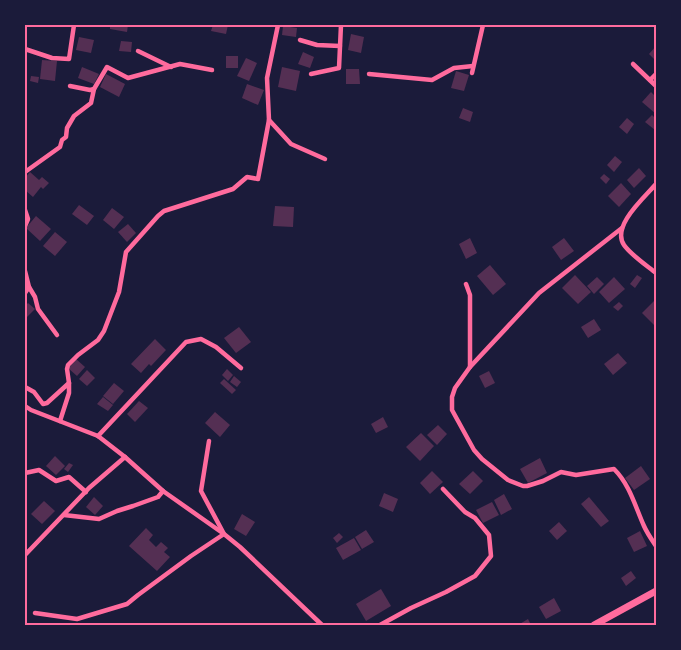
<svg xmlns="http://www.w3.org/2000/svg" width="681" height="650" font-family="'Open Sans',sans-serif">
<rect width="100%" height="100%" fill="#1b1b3a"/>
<!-- building -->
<g fill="#542f53">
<path d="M110 25H128L127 32 110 29Z"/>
<path d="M213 25H228L226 34 211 31Z"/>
<path d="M283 26 297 28 296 37 282 35Z"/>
<path d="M351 34 364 37 361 53 348 50Z"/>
<path d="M79 37 94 40 91 53 76 50Z"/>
<path d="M121 41 132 42 131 52 119 51Z"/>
<path d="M656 46V61L649 54Z"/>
<path d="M303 52 314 57 310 68 298 64Z"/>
<rect x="226" y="56" width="12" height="12"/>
<path d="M246 58 257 63 249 81 237 76Z"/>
<path d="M42 60 57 61 55 81 40 79Z"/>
<path d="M82 67 99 74 94 84 78 78Z"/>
<path d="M282 67 300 71 296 91 278 87Z"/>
<path d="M346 69H359L360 84H346Z"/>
<path d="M456 71 469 75 464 91 451 88Z"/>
<path d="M106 74 125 84 119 97 100 87Z"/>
<path d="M31 76 39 77 38 83 30 81Z"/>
<path d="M247 84 264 90 258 105 242 98Z"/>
<path d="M651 92 656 97V114L642 102Z"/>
<path d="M463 108 473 112 470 122 459 118Z"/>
<path d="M652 115 656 119 655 130 645 122Z"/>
<path d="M627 118 634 124 627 134 619 127Z"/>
<path d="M615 156 622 162 614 172 607 165Z"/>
<path d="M639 168 646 176 634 188 627 180Z"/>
<path d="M30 172 39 180 42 177 49 183 43 189 41 187 33 197 25 190V178Z"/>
<path d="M604 174 610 179 606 184 600 178Z"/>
<path d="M621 183 631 194 619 207 608 196Z"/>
<path d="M79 205 94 216 87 225 72 214Z"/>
<path d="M275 206 294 207 293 227 273 226Z"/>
<path d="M112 208 124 217 114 229 103 220Z"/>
<path d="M36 216 51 229 40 241 26 228Z"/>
<path d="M128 224 136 233 127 242 118 232Z"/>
<path d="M55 232 67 242 55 256 43 246Z"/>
<path d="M470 238 477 253 466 259 459 244Z"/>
<path d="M564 238 574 251 561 260 552 247Z"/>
<path d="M490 265 506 284 493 295 477 276Z"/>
<path d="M575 275 591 292 578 304 562 288Z"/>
<path d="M637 275 642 278 635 288 630 284Z"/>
<path d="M597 277 604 284 594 294 587 286Z"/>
<path d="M614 277 625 289 609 303 599 292Z"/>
<path d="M656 299V327L642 313Z"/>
<path d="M619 302 623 306 618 311 613 307Z"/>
<path d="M28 303 35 309 26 318 25 306Z"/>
<path d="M594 319 601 330 588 338 581 327Z"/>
<path d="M239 327 251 342 236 353 224 338Z"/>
<path d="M155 339 166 350 151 366 149 364 141 373 131 364Z"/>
<path d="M618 353 627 363 613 375 604 364Z"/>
<path d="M76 359 85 367 77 376 68 368Z"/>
<path d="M227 369 233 375 228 381 222 375Z"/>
<path d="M87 370 95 378 87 386 79 379Z"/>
<path d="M489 371 495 383 485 388 479 376Z"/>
<path d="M234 376 241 382 237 387 230 382Z"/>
<path d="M224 379 236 390 232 394 220 383Z"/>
<path d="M114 383 124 391 113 404 103 396Z"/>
<path d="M103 397 113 405 108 411 97 404Z"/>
<path d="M139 401 148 408 135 422 127 414Z"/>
<path d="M215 412 230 425 220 437 205 423Z"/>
<path d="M383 417 388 427 376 433 371 424Z"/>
<path d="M438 425 447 434 437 445 427 435Z"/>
<path d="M421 433 434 446 420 461 406 447Z"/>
<path d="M55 456 65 466 56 475 46 466Z"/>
<path d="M540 458 547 473 528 483 520 469Z"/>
<path d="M69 463 73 465 68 472 64 469Z"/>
<path d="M641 466 650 479 634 490 625 478Z"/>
<path d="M432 471 443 482 430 494 420 483Z"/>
<path d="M473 471 483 481 470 494 459 484Z"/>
<path d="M384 493 398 499 393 512 379 506Z"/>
<path d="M504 494 512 509 501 515 494 500Z"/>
<path d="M94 497 103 506 95 515 86 507Z"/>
<path d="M589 497 609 521 601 527 581 504Z"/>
<path d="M44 501 55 511 42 524 31 514Z"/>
<path d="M492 502 499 515 483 523 476 510Z"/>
<path d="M242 514 255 522 246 536 234 529Z"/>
<path d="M559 522 567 531 557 540 549 531Z"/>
<path d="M146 528 153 535 149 540 156 547 161 542 168 548 164 552 170 557 157 571 129 546Z"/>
<path d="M366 530 374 542 362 549 355 537Z"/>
<path d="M640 531 647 546 634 552 627 538Z"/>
<path d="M339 533 343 537 337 543 333 538Z"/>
<path d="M354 538 361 550 343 560 336 548Z"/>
<path d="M631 571 636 578 626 586 621 578Z"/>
<path d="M381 589 391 606 366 621 356 604Z"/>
<path d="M554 598 561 611 546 619 539 607Z"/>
<path d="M528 619 531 625H518Z"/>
</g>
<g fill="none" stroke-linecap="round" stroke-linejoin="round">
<!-- minor -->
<g stroke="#ff6b9d" stroke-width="4.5">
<path d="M278 25 267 78 269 120 291 144 325 159"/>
<path d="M300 40 317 45 340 46"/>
<path d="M25 49 52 58 69 59 74 25"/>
<path d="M138 51 171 67"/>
<path d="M633 64 656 86"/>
<path d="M472 73 483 25"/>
<path d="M311 74 339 68 341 25"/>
<path d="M369 74 432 80 454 68 473 66"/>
<path d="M650 80 656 74"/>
<path d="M94 89 107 67 128 78 180 64 212 70"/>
<path d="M25 172 60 147 62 140 66 137 67 128 74 116 91 103 94 89 90 90 70 86"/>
<path d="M656 184C645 197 611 226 624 245 631 255 646 265 656 273"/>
<path d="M25 210 28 219 25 226"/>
<path d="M25 271 29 287"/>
<path d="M466 284 470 295V367L455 388 452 397V410L474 450 482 459 508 480 523 486H527L543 481 561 472 576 475 614 469C630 485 635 506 644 526 647 533 652 540 656 546"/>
<path d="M25 293 29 287 35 297 38 309 57 335"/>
<path d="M470 367 539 293 622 228"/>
<path d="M69 383 67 369 68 365 78 355 98 340 104 331 119 292 126 252 158 216 164 211 233 189 247 177 258 179 269 120"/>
<path d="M25 387 34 392 43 404 47 403 69 383V393L60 421"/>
<path d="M25 406 31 410 98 436 125 457 163 491 224 534 240 547 322 625"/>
<path d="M98 436 186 342 201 339 216 347 241 368"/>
<path d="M25 473 39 470 56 481 69 477 86 492"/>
<path d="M64 515 99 519 117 511 133 506 158 497 163 491"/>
<path d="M25 555 89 488 125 457"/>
<path d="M35 613 77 619 127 604 138 595 191 556 224 534 201 491 209 441"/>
<path d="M380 625 411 608 446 592 475 576 491 556 489 535 475 518 465 512 443 489"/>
</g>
<!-- trunk -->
<path stroke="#ff6b9d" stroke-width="7" d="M594 625 656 591"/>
</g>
<!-- border -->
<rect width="681" height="650" fill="none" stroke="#1b1b3a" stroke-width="52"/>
<rect x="26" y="26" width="629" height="598" fill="none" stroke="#ff6b9d" stroke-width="2"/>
</svg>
